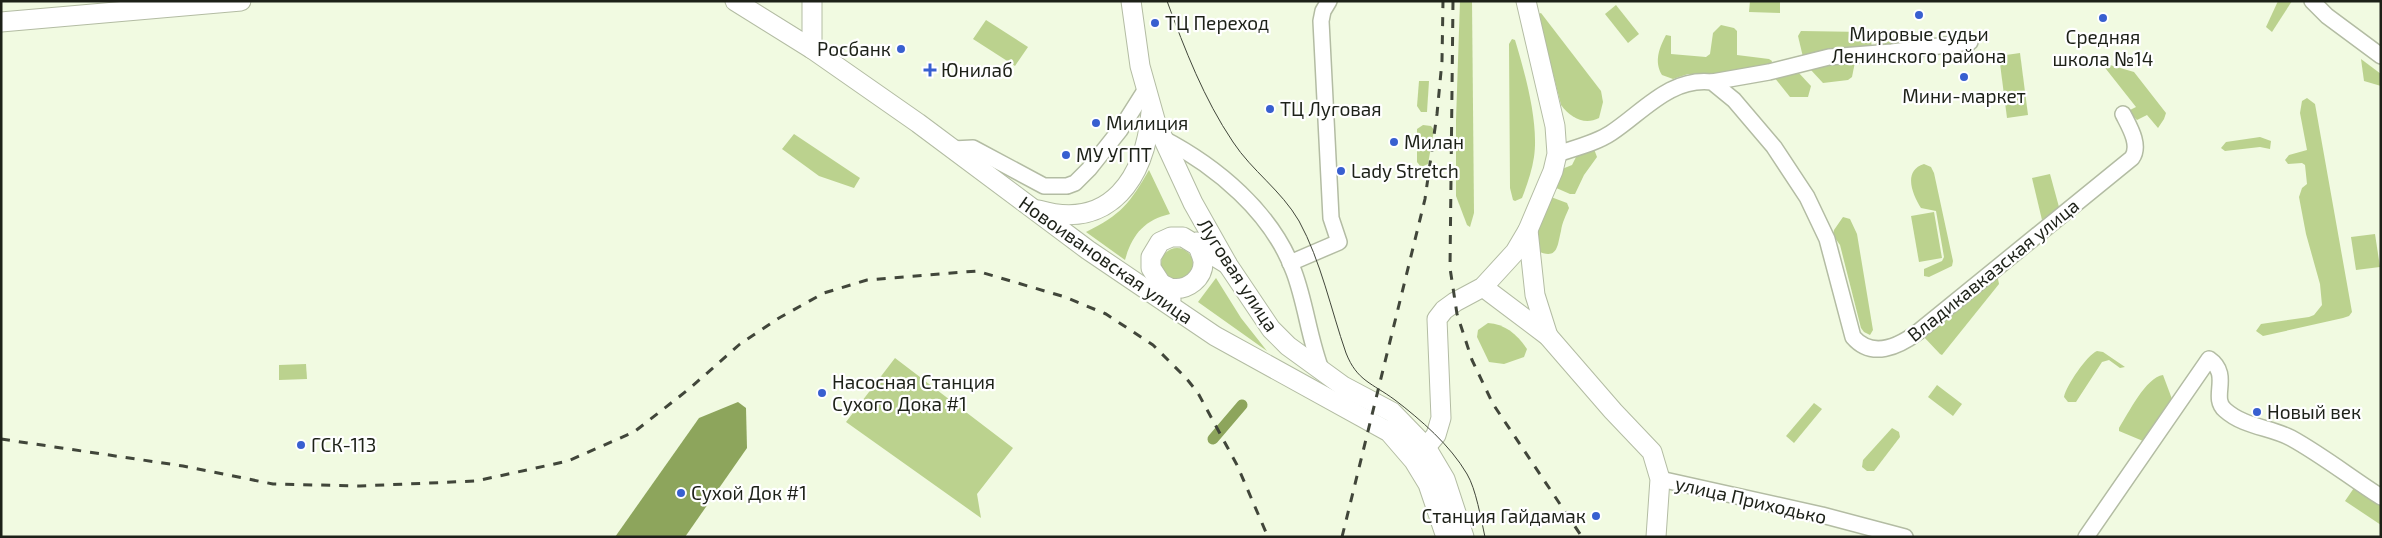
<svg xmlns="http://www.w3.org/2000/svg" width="2382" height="538" font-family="'Exo 2',sans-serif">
<rect width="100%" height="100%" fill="#f1fae1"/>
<!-- green -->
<g fill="#bbd28e">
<path d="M1460 1H1472L1474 213 1470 227 1467 225 1456 196V120Z"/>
<path d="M1750 1H1780V13L1749 12Z"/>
<path d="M2278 1H2292L2272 32 2266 27Z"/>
<path d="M1616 5 1639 34 1628 43 1605 14Z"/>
<path d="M1541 13 1601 91 1603 102 1599 118C1584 126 1570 117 1561 105L1538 14Z"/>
<path d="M986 20 1028 47 1015 66 973 39Z"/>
<path d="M1721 25 1734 28 1737 31V55L1769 59 1772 61 1771 65 1713 74H1688L1673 79 1662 75C1654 62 1659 48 1666 35L1671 36V54L1706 57 1710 54 1713 33Z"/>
<path d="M1801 31 1865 32 1870 34 1872 48 1803 57 1798 36Z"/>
<path d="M1878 32 1938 39 1876 46 1875 34Z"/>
<path d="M1512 39 1515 40C1525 73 1539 123 1534 157 1532 171 1527 185 1522 198L1515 201 1513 200 1510 188 1509 44Z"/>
<path d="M2020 53 2028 115 2007 118 1999 56Z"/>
<path d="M2361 59 2381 74V86L2364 81Z"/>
<path d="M1855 62 1852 77 1848 80 1823 83 1810 69 1811 66Z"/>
<path d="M2110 65 2134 72 2166 113 2164 119 2158 128 2147 115 2137 120 2128 111 2136 107 2106 69 2105 67Z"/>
<path d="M1797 71 1811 86 1808 97H1790L1774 77Z"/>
<path d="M1419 81H1429L1427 112H1421L1417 106Z"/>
<path d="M2307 98 2315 104 2352 312 2349 316 2343 318 2263 336 2256 331 2261 324 2309 317 2314 315 2322 305 2320 284 2306 234 2299 197 2302 188 2307 184 2305 165 2302 163 2288 164 2285 160 2289 155 2307 150 2300 113 2302 101Z"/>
<path d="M1423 125 1431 126 1434 130 1428 164 1421 167 1417 162V129Z"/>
<path d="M794 134 860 178 854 188 819 176 782 149Z"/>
<path d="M2260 137 2271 141 2270 149 2260 147 2225 151 2221 148 2226 142Z"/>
<path d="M1594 149 1597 157 1584 175 1575 194H1570L1554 187 1562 169 1572 165 1577 155Z"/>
<path d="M1924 164 1931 167 1934 173 1953 261 1952 266 1929 277 1924 276V269L1942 261 1944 257 1936 211 1921 208C1913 195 1902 171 1924 164Z"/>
<path d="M1149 170 1170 214C1144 220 1132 235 1125 260L1086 232C1121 215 1130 203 1149 170Z"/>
<path d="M2050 174 2059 207 2042 220 2032 178Z"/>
<path d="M1551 197 1567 203 1569 208C1566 215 1562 223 1561 231 1557 247 1558 260 1537 251L1533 243Z"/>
<path d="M1934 212 1942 258 1919 262 1911 216Z"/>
<path d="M1843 217 1850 219 1857 234 1873 330 1870 335 1864 332 1861 328 1840 245 1833 235 1834 230Z"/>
<path d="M2375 234 2380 267 2356 270 2351 237Z"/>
<circle cx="1177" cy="264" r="16"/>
<path d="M1997 274 1999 284 1942 355 1940 354 1923 336Z"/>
<path d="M1216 278 1241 318 1267 351 1198 302Z"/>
<path d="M1488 323C1505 324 1518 335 1527 349L1524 357 1504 364 1489 362 1477 337 1478 330Z"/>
<path d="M2097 351 2103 352 2125 367 2120 368 2109 360 2102 362 2076 402H2068L2064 397C2066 386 2087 355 2097 351Z"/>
<path d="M895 358 1013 448 977 494 981 518 846 422Z"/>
<path d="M306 364 307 379 279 380V365Z"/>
<path d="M2163 375 2172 399 2143 441 2119 431V428C2128 414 2146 377 2163 375Z"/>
<path d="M1937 385 1962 404 1953 416 1928 397Z"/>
<path d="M1814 403 1822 409 1794 443 1786 436Z"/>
<path d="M1892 428 1899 432 1900 437 1874 471H1867L1862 467 1863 460Z"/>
<path d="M2356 485 2381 502V525L2345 501Z"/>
</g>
<!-- water -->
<path fill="#8da55c" d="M738 402 746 408 747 448 685 537H615L699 418Z"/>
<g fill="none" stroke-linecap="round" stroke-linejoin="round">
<!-- canal -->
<path stroke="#8da55c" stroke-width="11" d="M1213 439 1242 405"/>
<defs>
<g id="minor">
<path d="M2312 1 2327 16 2381 56"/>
<path d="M1712 82 1769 72 1829 57 1892 52 1970 42"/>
<path d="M1162 138C1216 166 1272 212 1294 272 1306 304 1309 339 1322 372"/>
<path d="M953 149 973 148 1044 186H1067L1075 183 1089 169 1120 130 1146 89"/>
<path d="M1557 154C1575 148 1596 143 1611 133 1643 112 1670 77 1712 82L1734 100 1774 147 1807 197 1827 239 1853 337C1872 359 1898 347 1918 332L2132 158C2141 145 2129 126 2123 114"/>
<path d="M1290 263 1339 242 1331 218 1321 21 1323 11 1329 1"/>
<path d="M1660 479 1822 515 1905 537"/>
<path d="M2086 537 2209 359C2232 375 2210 397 2225 410 2244 427 2270 427 2291 438 2322 455 2351 478 2381 497"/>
</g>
<g id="major">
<path d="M735 1 812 49 918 123 1088 250 1215 336 1389 432 1414 461 1428 484 1446 537"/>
<path d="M812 1V49"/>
<path d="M1131 1 1140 66 1156 123 1193 203 1228 265 1271 329 1288 346 1343 386 1392 412 1426 447 1445 479 1464 537"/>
<path d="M1 22 241 1"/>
<path d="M1039 210C1111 231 1145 177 1151 112"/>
<path d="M1528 230 1535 295 1548 336"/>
<path d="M1156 282C1162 283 1166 287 1171 288 1188 291 1204 278 1203 261 1202 254 1198 249 1197 242"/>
<path d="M1483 287 1548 336 1613 411 1652 452 1660 479 1656 537"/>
<path d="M1171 299 1151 268V257L1160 242 1171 237H1183L1227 264"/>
<path d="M1426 447 1436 435 1441 418 1437 319 1444 310 1455 302 1483 287 1515 252 1528 230 1553 171 1557 154 1555 126 1526 1"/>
</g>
</defs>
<!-- minor casing -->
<use href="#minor" stroke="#b3bca3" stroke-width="18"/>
<!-- major casing -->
<use href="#major" stroke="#b3bca3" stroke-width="21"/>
<!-- minor -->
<use href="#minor" stroke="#fff" stroke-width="15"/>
<!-- major -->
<use href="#major" stroke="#fff" stroke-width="19"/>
<!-- tram -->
<path stroke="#41463a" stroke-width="1" d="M1167 1C1185 50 1204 99 1233 142 1252 171 1281 190 1299 221 1321 261 1331 310 1346 353 1357 381 1372 383 1395 400 1421 420 1450 445 1467 474 1476 489 1481 519 1485 537"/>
<!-- rail -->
<g stroke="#41463a" stroke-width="3" stroke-dasharray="9 9" stroke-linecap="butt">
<path d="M1453 1 1450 268 1457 314 1472 360 1493 404 1582 537"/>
<path d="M1 439 183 466 273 484 360 486 476 481 568 461 634 432 689 389 740 344 779 318 824 293 867 280 977 271 1065 297 1106 314 1153 345 1186 378 1198 393 1237 465 1268 537"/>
<path d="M1342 537 1425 199 1437 114 1442 61 1443 1"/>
</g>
</g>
<!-- markers -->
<g fill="#385fd0" stroke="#fff" stroke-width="2">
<circle cx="1919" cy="15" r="5"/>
<circle cx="2103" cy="18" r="5"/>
<circle cx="1155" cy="23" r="5"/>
<circle cx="901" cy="49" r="5"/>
<path d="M927.5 62.5h5v5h5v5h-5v5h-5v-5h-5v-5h5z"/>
<circle cx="1964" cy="77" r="5"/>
<circle cx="1270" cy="109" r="5"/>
<circle cx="1096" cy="123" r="5"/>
<circle cx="1394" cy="142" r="5"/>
<circle cx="1066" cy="155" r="5"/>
<circle cx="1341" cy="171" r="5"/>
<circle cx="822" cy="393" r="5"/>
<circle cx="2257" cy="412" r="5"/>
<circle cx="301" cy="445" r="5"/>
<circle cx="681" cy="493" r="5"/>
<circle cx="1596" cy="516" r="5"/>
</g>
<g text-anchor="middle" stroke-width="4.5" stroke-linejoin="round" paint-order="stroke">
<!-- poi labels -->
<g font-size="19" fill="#1d2118" stroke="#fff" text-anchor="start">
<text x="1165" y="30">ТЦ Переход</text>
<text x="1919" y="41" text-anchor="middle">Мировые судьи<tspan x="1919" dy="22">Ленинского района</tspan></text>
<text x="2103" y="44" text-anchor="middle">Средняя<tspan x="2103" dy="22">школа №14</tspan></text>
<text x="891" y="56" text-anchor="end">Росбанк</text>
<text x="941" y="77">Юнилаб</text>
<text x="1964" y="103" text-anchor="middle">Мини-маркет</text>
<text x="1280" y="116">ТЦ Луговая</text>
<text x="1106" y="130">Милиция</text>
<text x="1404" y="149">Милан</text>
<text x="1076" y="162">МУ УГПТ</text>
<text x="1351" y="178">Lady Stretch</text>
<text x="832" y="389">Насосная Станция<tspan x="832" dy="22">Сухого Дока #1</tspan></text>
<text x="2267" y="419">Новый век</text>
<text x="311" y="452">ГСК-113</text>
<text x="691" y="500">Сухой Док #1</text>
<text x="1586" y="523" text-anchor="end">Станция Гайдамак</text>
</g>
<!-- street labels -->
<g font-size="19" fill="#1d2118" stroke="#fff">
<text transform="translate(1106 260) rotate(35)" y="7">Новоивановская улица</text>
<text transform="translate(1993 270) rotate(-39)" y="7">Владикавказская улица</text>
<text transform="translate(1238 275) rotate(57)" y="7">Луговая улица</text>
<text transform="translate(1751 500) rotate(13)" y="7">улица Приходько</text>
</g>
</g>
<!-- border -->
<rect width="2382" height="538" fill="none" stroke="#1d2118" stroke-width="5"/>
</svg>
